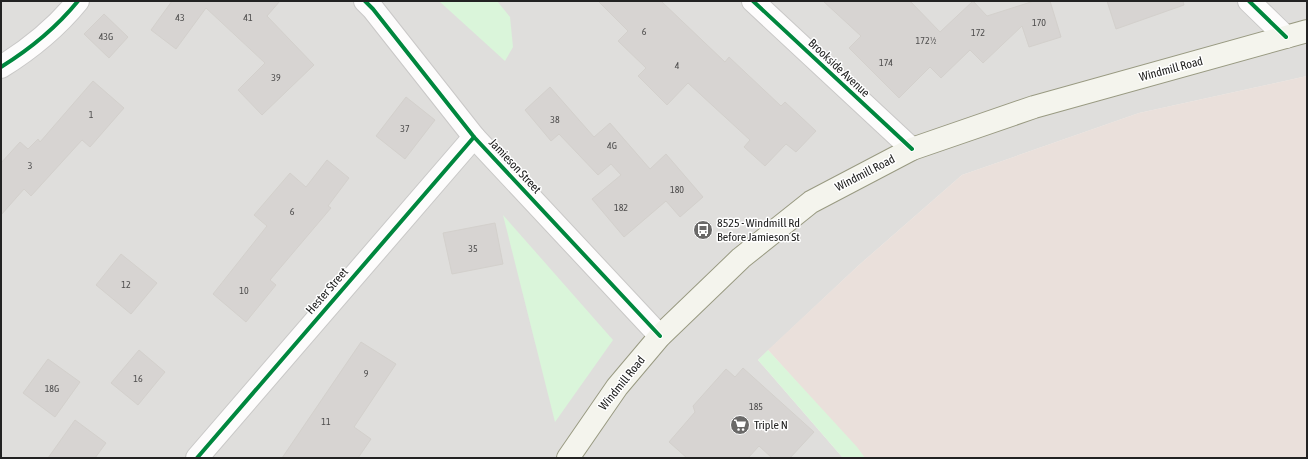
<svg xmlns="http://www.w3.org/2000/svg" width="1308" height="459" font-family="'Asap Condensed',sans-serif">
<rect width="100%" height="100%" fill="#f0eeeb"/>
<!-- residential -->
<path fill="#dfdedc" d="M1 1H1307V76L1139 113 962 175 859 265 758 360 843 458H1Z"/>
<!-- military -->
<path fill="#eae0db" d="M1307 76V458H865L768 350 859 265 962 175 1139 113Z"/>
<!-- park -->
<g fill="#daf5da">
<path d="M439 1H497L510 17 513 47 505 61Z"/>
<path d="M503 215 613 340 555 422Z"/>
<path d="M768 350 857 447 865 458H843L758 360Z"/>
</g>
<!-- building -->
<g fill="#d7d4d2" stroke="#d3d0cc">
<path d="M172 1H280L267 16 314 65 262 115 238 90 265 63 206 8 176 49 151 30Z"/>
<path d="M598 1H661L725 62 729 57 781 106 785 102 816 131 796 152 786 144 765 166 744 147 750 140 688 83 667 105 638 76 646 68 618 41 628 31Z"/>
<path d="M823 1H910L940 32 973 1 987 16 1034 1H1050L1061 37 1029 47 1022 26 983 63 970 50 941 78 930 67 899 98 849 48 861 36Z"/>
<path d="M1107 1H1183L1184 5 1116 29Z"/>
<path d="M104 14 128 37 109 58 84 34Z"/>
<path d="M93 81 124 108 90 147 82 140 31 196 24 189 1 215V163L20 142 28 149 38 139 40 142Z"/>
<path d="M550 87 594 137 610 123 650 169 666 154 703 197 680 217 666 201 624 237 592 199 621 175 611 164 598 175 559 134 551 141 525 110Z"/>
<path d="M406 97 435 120 405 159 376 136Z"/>
<path d="M327 160 349 178 328 206 331 208 270 280 276 285 246 322 213 294 267 226 254 215 290 173 306 187Z"/>
<path d="M495 223 503 264 452 274 443 233Z"/>
<path d="M121 254 157 283 131 314 96 285Z"/>
<path d="M361 342 396 364 354 427 371 439 358 458H282Z"/>
<path d="M139 350 165 372 138 405 111 383Z"/>
<path d="M48 359 80 382 55 417 23 393Z"/>
<path d="M743 368 814 432 790 458H772L759 446 748 458H687L669 442 695 412 693 406 726 369 735 377Z"/>
<path d="M75 420 106 443 95 458H48Z"/>
</g>
<g fill="none" stroke-linecap="round" stroke-linejoin="round">
<defs>
<g id="street">
<path d="M365 1 373 9 474 137 660 336"/>
<path d="M753 1 912 149"/>
<path d="M1249 1 1286 37"/>
<path d="M1 67C30 49 56 28 78 1"/>
<path d="M197 458 474 137"/>
</g>
<path id="secondary" d="M568 458 617 387 660 336 741 258 811 202 912 149 1034 107 1307 31"/>
</defs>
<!-- street casing -->
<use href="#street" stroke="#c9c8c7" stroke-width="24"/>
<!-- secondary casing -->
<use href="#secondary" stroke="#999a82" stroke-width="24"/>
<!-- street -->
<use href="#street" stroke="#fdfcfc" stroke-width="22"/>
<!-- secondary -->
<use href="#secondary" stroke="#f4f4ed" stroke-width="22"/>
<defs>
<g id="cycleway">
<path d="M365 1 373 9 474 137 660 336"/>
<path d="M753 1 912 149"/>
<path d="M1249 1 1286 37"/>
<path d="M1 67C30 49 56 28 78 1"/>
<path d="M197 458 474 137"/>
</g>
</defs>
<!-- cycleway casing -->
<use href="#cycleway" stroke="#fff" stroke-width="6"/>
<!-- cycleway -->
<use href="#cycleway" stroke="#00873e" stroke-width="4"/>
</g>
<!-- icons -->
<defs>
<symbol id="bus-disc" viewBox="-11 -11 22 22"><circle r="9.5" fill="#6a6968" stroke="#fff"/><path d="M-5-6H5V4H4V6H2V4H-2V6H-4V4H-5ZM-3.5-4V0h7V-4ZM-3.5 1.2v1.5H-2V1.2ZM2 1.2v1.5H3.5V1.2Z" fill="#fff"/></symbol>
<symbol id="supermarket-disc" viewBox="-11 -11 22 22"><circle r="9.5" fill="#6a6968" stroke="#fff"/><path d="M-6-5.5h2.5l.6 2H6L4.5 2H-2.5L-4.4-4H-6ZM-1.5 3.2a1.3 1.3 0 1 0 .1 0ZM3 3.2a1.3 1.3 0 1 0 .1 0Z" fill="#fff"/></symbol>
</defs>
<g fill-rule="evenodd">
<use href="#bus-disc" x="692" y="219" width="22" height="22"/>
<use href="#supermarket-disc" x="729" y="414" width="22" height="22"/>
</g>
<g text-anchor="middle" stroke-width="3" stroke-linejoin="round" paint-order="stroke">
<!-- number labels -->
<g font-size="10" fill="#4f4e4e">
<text x="180" y="21">43</text>
<text x="248" y="21">41</text>
<text x="1039" y="26">170</text>
<text x="644" y="35">6</text>
<text x="978" y="36">172</text>
<text x="106" y="40">43G</text>
<text x="926" y="44">172½</text>
<text x="886" y="66">174</text>
<text x="677" y="69">4</text>
<text x="276" y="81">39</text>
<text x="91" y="118">1</text>
<text x="555" y="123">38</text>
<text x="405" y="132">37</text>
<text x="612" y="149">4G</text>
<text x="30" y="169">3</text>
<text x="677" y="193">180</text>
<text x="621" y="211">182</text>
<text x="292" y="215">6</text>
<text x="473" y="252">35</text>
<text x="126" y="288">12</text>
<text x="244" y="294">10</text>
<text x="366" y="377">9</text>
<text x="138" y="382">16</text>
<text x="52" y="392">18G</text>
<text x="756" y="410">185</text>
<text x="326" y="425">11</text>
</g>
<!-- street labels -->
<g font-size="12" fill="#222" stroke="#fff">
<text transform="translate(839 68) rotate(43)" y="4">Brookside Avenue</text>
<text transform="translate(1171 69) rotate(-15)" y="4">Windmill Road</text>
<text transform="translate(515 166) rotate(47)" y="4">Jamieson Street</text>
<text transform="translate(865 173) rotate(-27)" y="4">Windmill Road</text>
<text transform="translate(327 291) rotate(-49)" y="4">Hester Street</text>
<text transform="translate(622 383) rotate(-51)" y="4">Windmill Road</text>
</g>
<!-- poi labels -->
<g font-size="12" fill="#222" stroke="#fff" text-anchor="start">
<text x="717" y="227">8525 - Windmill Rd<tspan x="717" dy="14">Before Jamieson St</tspan></text>
<text x="754" y="429">Triple N</text>
</g>
</g>
<!-- border -->
<rect width="1308" height="459" fill="none" stroke="#222222" stroke-width="4"/>
</svg>
